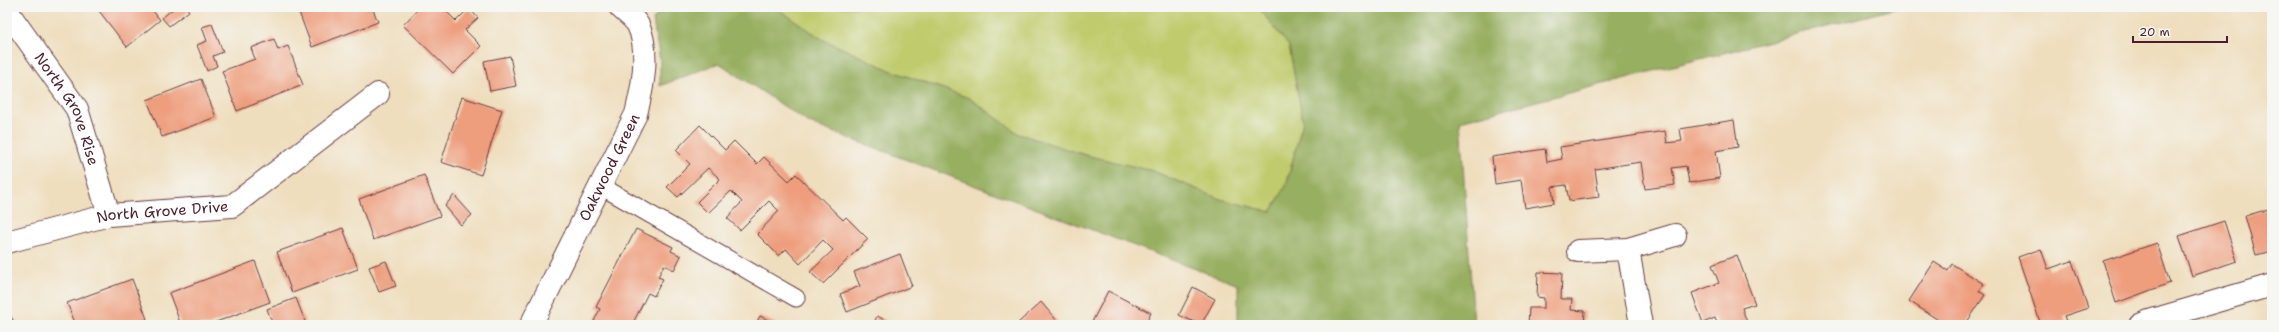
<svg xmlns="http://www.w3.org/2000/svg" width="2279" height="332" font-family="'Shantell Sans',sans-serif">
<rect width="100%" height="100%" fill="#f6f6f2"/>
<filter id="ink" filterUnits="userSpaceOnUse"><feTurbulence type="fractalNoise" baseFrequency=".025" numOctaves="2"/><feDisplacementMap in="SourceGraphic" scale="8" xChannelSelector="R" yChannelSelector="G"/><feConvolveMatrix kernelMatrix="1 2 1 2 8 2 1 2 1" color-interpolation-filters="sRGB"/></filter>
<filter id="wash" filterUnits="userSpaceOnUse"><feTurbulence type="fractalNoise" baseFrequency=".012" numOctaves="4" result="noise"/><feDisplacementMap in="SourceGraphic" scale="16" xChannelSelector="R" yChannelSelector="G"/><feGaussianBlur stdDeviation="0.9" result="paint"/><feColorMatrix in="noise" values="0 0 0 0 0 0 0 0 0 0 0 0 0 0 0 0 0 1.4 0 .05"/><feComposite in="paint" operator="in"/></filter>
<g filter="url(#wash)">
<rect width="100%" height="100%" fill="#efdebe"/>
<!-- green -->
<path fill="#bfcb6c" stroke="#84754c" d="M775 7H1258L1289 46 1303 121 1286 186 1271 212 1220 199 1153 171 1085 155 1019 134 969 98 892 71 822 39Z"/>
<!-- forest -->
<path fill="#97af60" stroke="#706746" d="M663 7H775L822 39 892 71 969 98 1019 134 1085 155 1153 171 1220 199 1271 212 1286 186 1303 121 1289 46 1258 7H1901L1460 121 1474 325H1238V285L809 123 719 63 660 86V61L653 20Z"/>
<g id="blocks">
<!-- building -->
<g fill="#ee9d7d">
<path d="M96 7H150L160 20 127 47Z"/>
<path d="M175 7H186L189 11 169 26 162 18Z"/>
<path d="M297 7H372L378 22 312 47Z"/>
<path d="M420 7H442L456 21 469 8 478 18 465 30 481 46 453 74 403 25Z"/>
<path d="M212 24 223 52 213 56 217 66 207 71 197 45 207 41 202 27Z"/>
<path d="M274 39 278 50 288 46 303 85 237 111 222 71 255 59 251 48Z"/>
<path d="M510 56 516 86 490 91 484 61Z"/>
<path d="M201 79 216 117 162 137 147 100Z"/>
<path d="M462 97 502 110 481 175 441 162Z"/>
<path d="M1734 120 1738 147 1716 151 1720 178 1689 183 1686 166 1672 168 1675 185 1645 189 1641 162 1595 169 1599 197 1569 201 1566 185 1552 187 1554 203 1525 208 1521 180 1495 184 1492 157 1545 149 1547 162 1562 159 1560 147 1665 131 1667 143 1682 141 1680 129Z"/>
<path d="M700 125 725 150 734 141 757 164 764 157 789 181 796 174 843 220 846 217 868 239 823 284 810 272 833 250 823 240 800 264 786 249 779 256 757 234 779 211 769 201 740 230 727 218 742 202 731 191 708 213 697 202 720 179 708 168 678 197 667 187 690 164 676 150Z"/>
<path d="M7 142 12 149 7 153Z"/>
<path d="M424 175 440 216 373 240 359 199Z"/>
<path d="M454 195 472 215 461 225 445 206Z"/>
<path d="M2272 208V251L2256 255 2245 216Z"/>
<path d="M2224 221 2237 261 2192 276 2179 236Z"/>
<path d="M343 228 358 269 292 293 277 252Z"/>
<path d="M636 229 673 247 671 251 681 256 674 270 664 265 658 277 663 279 654 296 648 293 632 325H603L594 321 600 309 596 307Z"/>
<path d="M2157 243 2170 283 2116 303 2103 261Z"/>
<path d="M2041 249 2048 269 2072 261 2088 308 2064 316 2066 321 2053 325H2041L2018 257Z"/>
<path d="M900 254 912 286 847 312 840 294 860 286 854 272Z"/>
<path d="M1737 255 1755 304 1742 308 1748 325H1718L1715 318 1703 323 1692 293 1719 283 1712 265Z"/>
<path d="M255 261 270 302 208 325H181L169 293Z"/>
<path d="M386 261 396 286 379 292 369 267Z"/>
<path d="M1934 262 1948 271 1952 264 1984 284 1979 291 1985 295 1965 325H1946L1909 301Z"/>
<path d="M1538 272 1562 273 1561 299H1572L1571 310 1585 311 1584 325H1528L1529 308H1544V298L1537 297Z"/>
<path d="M132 279 147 319 130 325H76L67 303Z"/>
<path d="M1193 287 1215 299 1201 325 1179 315Z"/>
<path d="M1108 291 1151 313 1145 325H1099L1092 322Z"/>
<path d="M296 298 306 324 273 325 267 309Z"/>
<path d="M1041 302 1058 322 1055 325H1020L1018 323Z"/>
<path d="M7 310 16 325H7Z"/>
<path d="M760 316 778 325H755Z"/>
<path d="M877 316 895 325H873Z"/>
</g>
</g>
</g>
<g filter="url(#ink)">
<use href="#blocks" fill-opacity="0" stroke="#633c41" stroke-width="1"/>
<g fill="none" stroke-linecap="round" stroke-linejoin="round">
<defs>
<path id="lane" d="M599 185 796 298"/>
<g id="street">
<path id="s1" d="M7 11 77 109 109 215"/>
<path id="s2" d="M7 242 109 215 232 206 378 94"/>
<path d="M1628 249 1641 325"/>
<path d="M1578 251 1628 249 1675 235"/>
<path id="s3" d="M531 325 636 114C643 87 650 51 638 25 634 18 625 12 620 7"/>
<path d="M2140 325 2149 321 2272 285"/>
</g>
</defs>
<!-- lane casing -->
<use href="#lane" stroke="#633c41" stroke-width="19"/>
<!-- street casing -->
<use href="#street" stroke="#633c41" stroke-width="24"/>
<!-- lane -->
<use href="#lane" stroke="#fff" stroke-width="17"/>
<!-- street -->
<use href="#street" stroke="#fff" stroke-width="22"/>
</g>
</g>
<g text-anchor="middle" stroke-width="3" stroke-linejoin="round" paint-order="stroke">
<!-- street labels -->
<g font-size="15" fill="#4a1f2b" stroke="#f6f6f2">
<text dy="5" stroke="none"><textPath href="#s1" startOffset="116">North Grove Rise</textPath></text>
<text dy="5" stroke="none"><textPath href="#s3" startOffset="176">Oakwood Green</textPath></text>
<text dy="5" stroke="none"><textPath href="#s2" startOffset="159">North Grove Drive</textPath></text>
</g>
</g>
<!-- margin -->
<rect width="2279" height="332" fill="none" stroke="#f6f6f2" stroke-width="24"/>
<!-- scale -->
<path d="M2133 36v6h94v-6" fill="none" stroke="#4a1f2b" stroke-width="2"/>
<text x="2139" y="36" font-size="12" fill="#4a1f2b" stroke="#f6f6f2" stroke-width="3" paint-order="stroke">20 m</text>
</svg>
